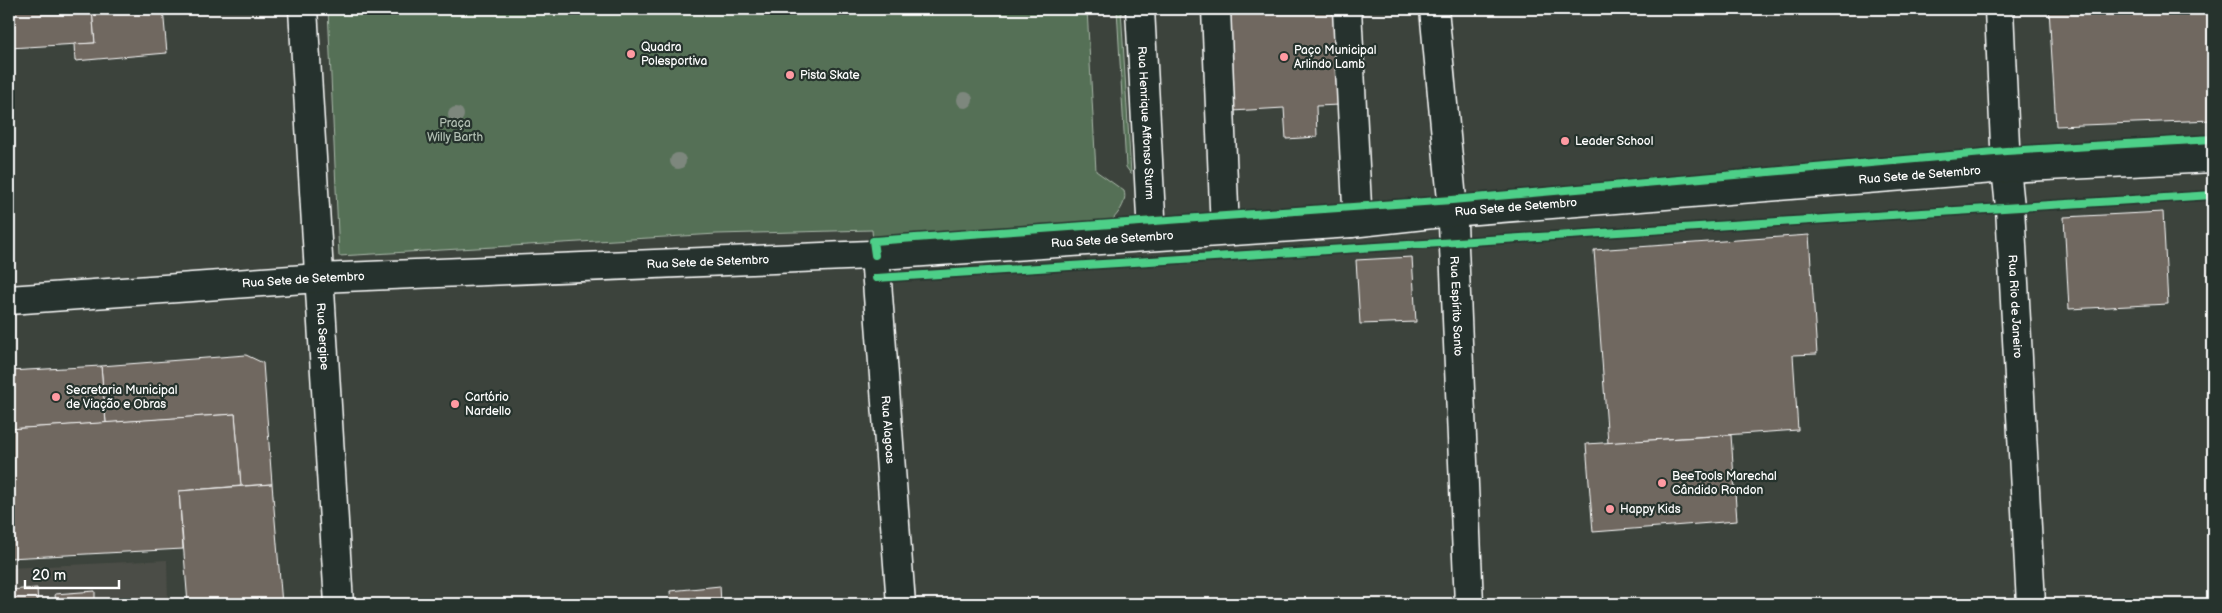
<svg xmlns="http://www.w3.org/2000/svg" width="2222" height="613" font-family="'Balsamiq Sans',sans-serif">
<rect width="100%" height="100%" fill="#3c433c"/>
<filter id="ink" filterUnits="userSpaceOnUse"><feTurbulence type="fractalNoise" baseFrequency=".02" numOctaves="2"/><feDisplacementMap in="SourceGraphic" scale="10" xChannelSelector="R" yChannelSelector="G"/><feConvolveMatrix kernelMatrix="1 2 1 2 8 2 1 2 1" color-interpolation-filters="sRGB"/></filter>
<g filter="url(#ink)">
<!-- built -->
<path fill="#4c4e47" d="M167 560 168 604H9V568Z"/>
<!-- green -->
<g fill="#557056" stroke="#aab8aa">
<path d="M328 9H1087L1096 171 1124 191C1129 205 1110 225 1097 231 1088 235 1072 235 1062 236L1053 228 873 241 872 230 717 234 339 256Z"/>
<path d="M1117 9H1121L1131 174 1126 167Z"/>
</g>
<!-- building -->
<g fill="#706860" stroke="#fff">
<path d="M9 9H92L95 43 9 48Z"/>
<path d="M92 9H163L167 53 75 61 74 44 95 43Z"/>
<path d="M1228 9H1335L1340 105 1316 106 1317 137 1286 139 1284 108 1232 111Z"/>
<path d="M2049 9H2213V120L2056 126Z"/>
<path d="M2163 212 2168 304 2069 309 2064 217Z"/>
<path d="M1809 235 1817 354 1793 355 1798 430 1608 443 1594 250Z"/>
<path d="M1412 257 1416 322 1360 324 1356 260Z"/>
<path d="M246 355 263 363 272 484 241 486 235 414 106 423 101 366Z"/>
<path d="M101 366 106 423 9 429V371Z"/>
<path d="M235 414 241 486 179 491 183 549 9 558V429Z"/>
<path d="M1731 435 1737 521 1593 532 1586 444Z"/>
<path d="M272 484 282 604H188L179 491Z"/>
<path d="M720 586 721 604H671L670 591Z"/>
<path d="M37 588 38 604H9V590Z"/>
<path d="M95 591V604H56L55 594Z"/>
</g>
<g fill="none" stroke-linecap="round" stroke-linejoin="round">
<defs>
<g id="minor">
<path id="s1" d="M303 9 339 604"/>
<path id="s2" d="M1140 9 1152 235"/>
<path d="M1216 9 1225 231"/>
<path d="M1347 9 1357 206 1351 223"/>
<path id="s3" d="M1434 9 1452 200 1469 604"/>
<path id="s4" d="M1999 9 2006 168 2010 207 2031 604"/>
<path id="s5" d="M875 255 901 604"/>
<path id="s6" d="M9 300 319 278 894 254 1351 223 1451 212 2006 168 2213 158"/>
</g>
</defs>
<!-- minor casing -->
<use href="#minor" stroke="#fff" stroke-width="31"/>
<!-- minor -->
<use href="#minor" stroke="#26332d" stroke-width="28"/>
<defs>
<g id="cycleway">
<path d="M875 255 873 241 1452 200 2006 151 2213 139"/>
<path d="M876 278 2213 195"/>
</g>
</defs>
<!-- cycleway casing -->
<use href="#cycleway" stroke="#26332d" stroke-width="11"/>
<!-- cycleway -->
<use href="#cycleway" stroke="#4dcf88" stroke-width="8"/>
</g>
<!-- trees -->
<g fill="#7d877d">
<circle cx="965" cy="100" r="8"/>
<circle cx="456" cy="115" r="8"/>
<circle cx="678" cy="161" r="8"/>
</g>
</g>
<!-- markers -->
<g fill="#ff9aa2" stroke="#26332d" stroke-width="2">
<circle cx="631" cy="54" r="5"/>
<circle cx="1284" cy="57" r="5"/>
<circle cx="790" cy="75" r="5"/>
<circle cx="1565" cy="141" r="5"/>
<circle cx="56" cy="397" r="5"/>
<circle cx="455" cy="404" r="5"/>
<circle cx="1662" cy="483" r="5"/>
<circle cx="1610" cy="509" r="5"/>
</g>
<g text-anchor="middle" stroke-width="4.5" stroke-linejoin="round" paint-order="stroke">
<!-- poi labels -->
<g font-size="12" fill="#fff" stroke="#26332d" text-anchor="start">
<text x="641" y="51">Quadra<tspan x="641" dy="14">Polesportiva</tspan></text>
<text x="1294" y="54">Paço Municipal<tspan x="1294" dy="14">Arlindo Lamb</tspan></text>
<text x="800" y="79">Pista Skate</text>
<text x="1575" y="145">Leader School</text>
<text x="66" y="394">Secretaria Municipal<tspan x="66" dy="14">de Viação e Obras</tspan></text>
<text x="465" y="401">Cartório<tspan x="465" dy="14">Nardello</tspan></text>
<text x="1672" y="480">BeeTools Marechal<tspan x="1672" dy="14">Cândido Rondon</tspan></text>
<text x="1620" y="513">Happy Kids</text>
</g>
<!-- street labels -->
<g font-size="12" fill="#fff" stroke="#26332d">
<text dy="4" stroke="none"><textPath href="#s2" startOffset="114">Rua Henrique Affonso Sturm</textPath></text>
<text dy="4" stroke="none"><textPath href="#s6" startOffset="1915">Rua Sete de Setembro</textPath></text>
<text dy="4" stroke="none"><textPath href="#s6" startOffset="1510">Rua Sete de Setembro</textPath></text>
<text dy="4" stroke="none"><textPath href="#s6" startOffset="1105">Rua Sete de Setembro</textPath></text>
<text dy="4" stroke="none"><textPath href="#s6" startOffset="700">Rua Sete de Setembro</textPath></text>
<text dy="4" stroke="none"><textPath href="#s6" startOffset="295">Rua Sete de Setembro</textPath></text>
<text dy="4" stroke="none"><textPath href="#s3" startOffset="298">Rua Espírito Santo</textPath></text>
<text dy="4" stroke="none"><textPath href="#s4" startOffset="298">Rua Rio de Janeiro</textPath></text>
<text dy="4" stroke="none"><textPath href="#s1" startOffset="328">Rua Sergipe</textPath></text>
<text dy="4" stroke="none"><textPath href="#s5" startOffset="175">Rua Alagoas</textPath></text>
</g>
<!-- park labels -->
<g font-size="12" fill="#b2bfb3" stroke="#26332d">
<text x="455" y="127">Praça<tspan x="455" dy="14">Willy Barth</tspan></text>
</g>
</g>
<!-- margin -->
<rect width="2222" height="613" fill="none" stroke="#26332d" stroke-width="30"/>
<rect x="15" y="15" width="2192" height="583" fill="none" stroke="#fff" stroke-width="2" filter="url(#ink)"/>
<!-- scale -->
<path d="M25 580v8h94v-8" fill="none" stroke="#ffffff" stroke-width="2.5"/>
<text x="32" y="580" font-size="15" fill="#ffffff" stroke="#26332d" stroke-width="4" paint-order="stroke">20 m</text>
</svg>
